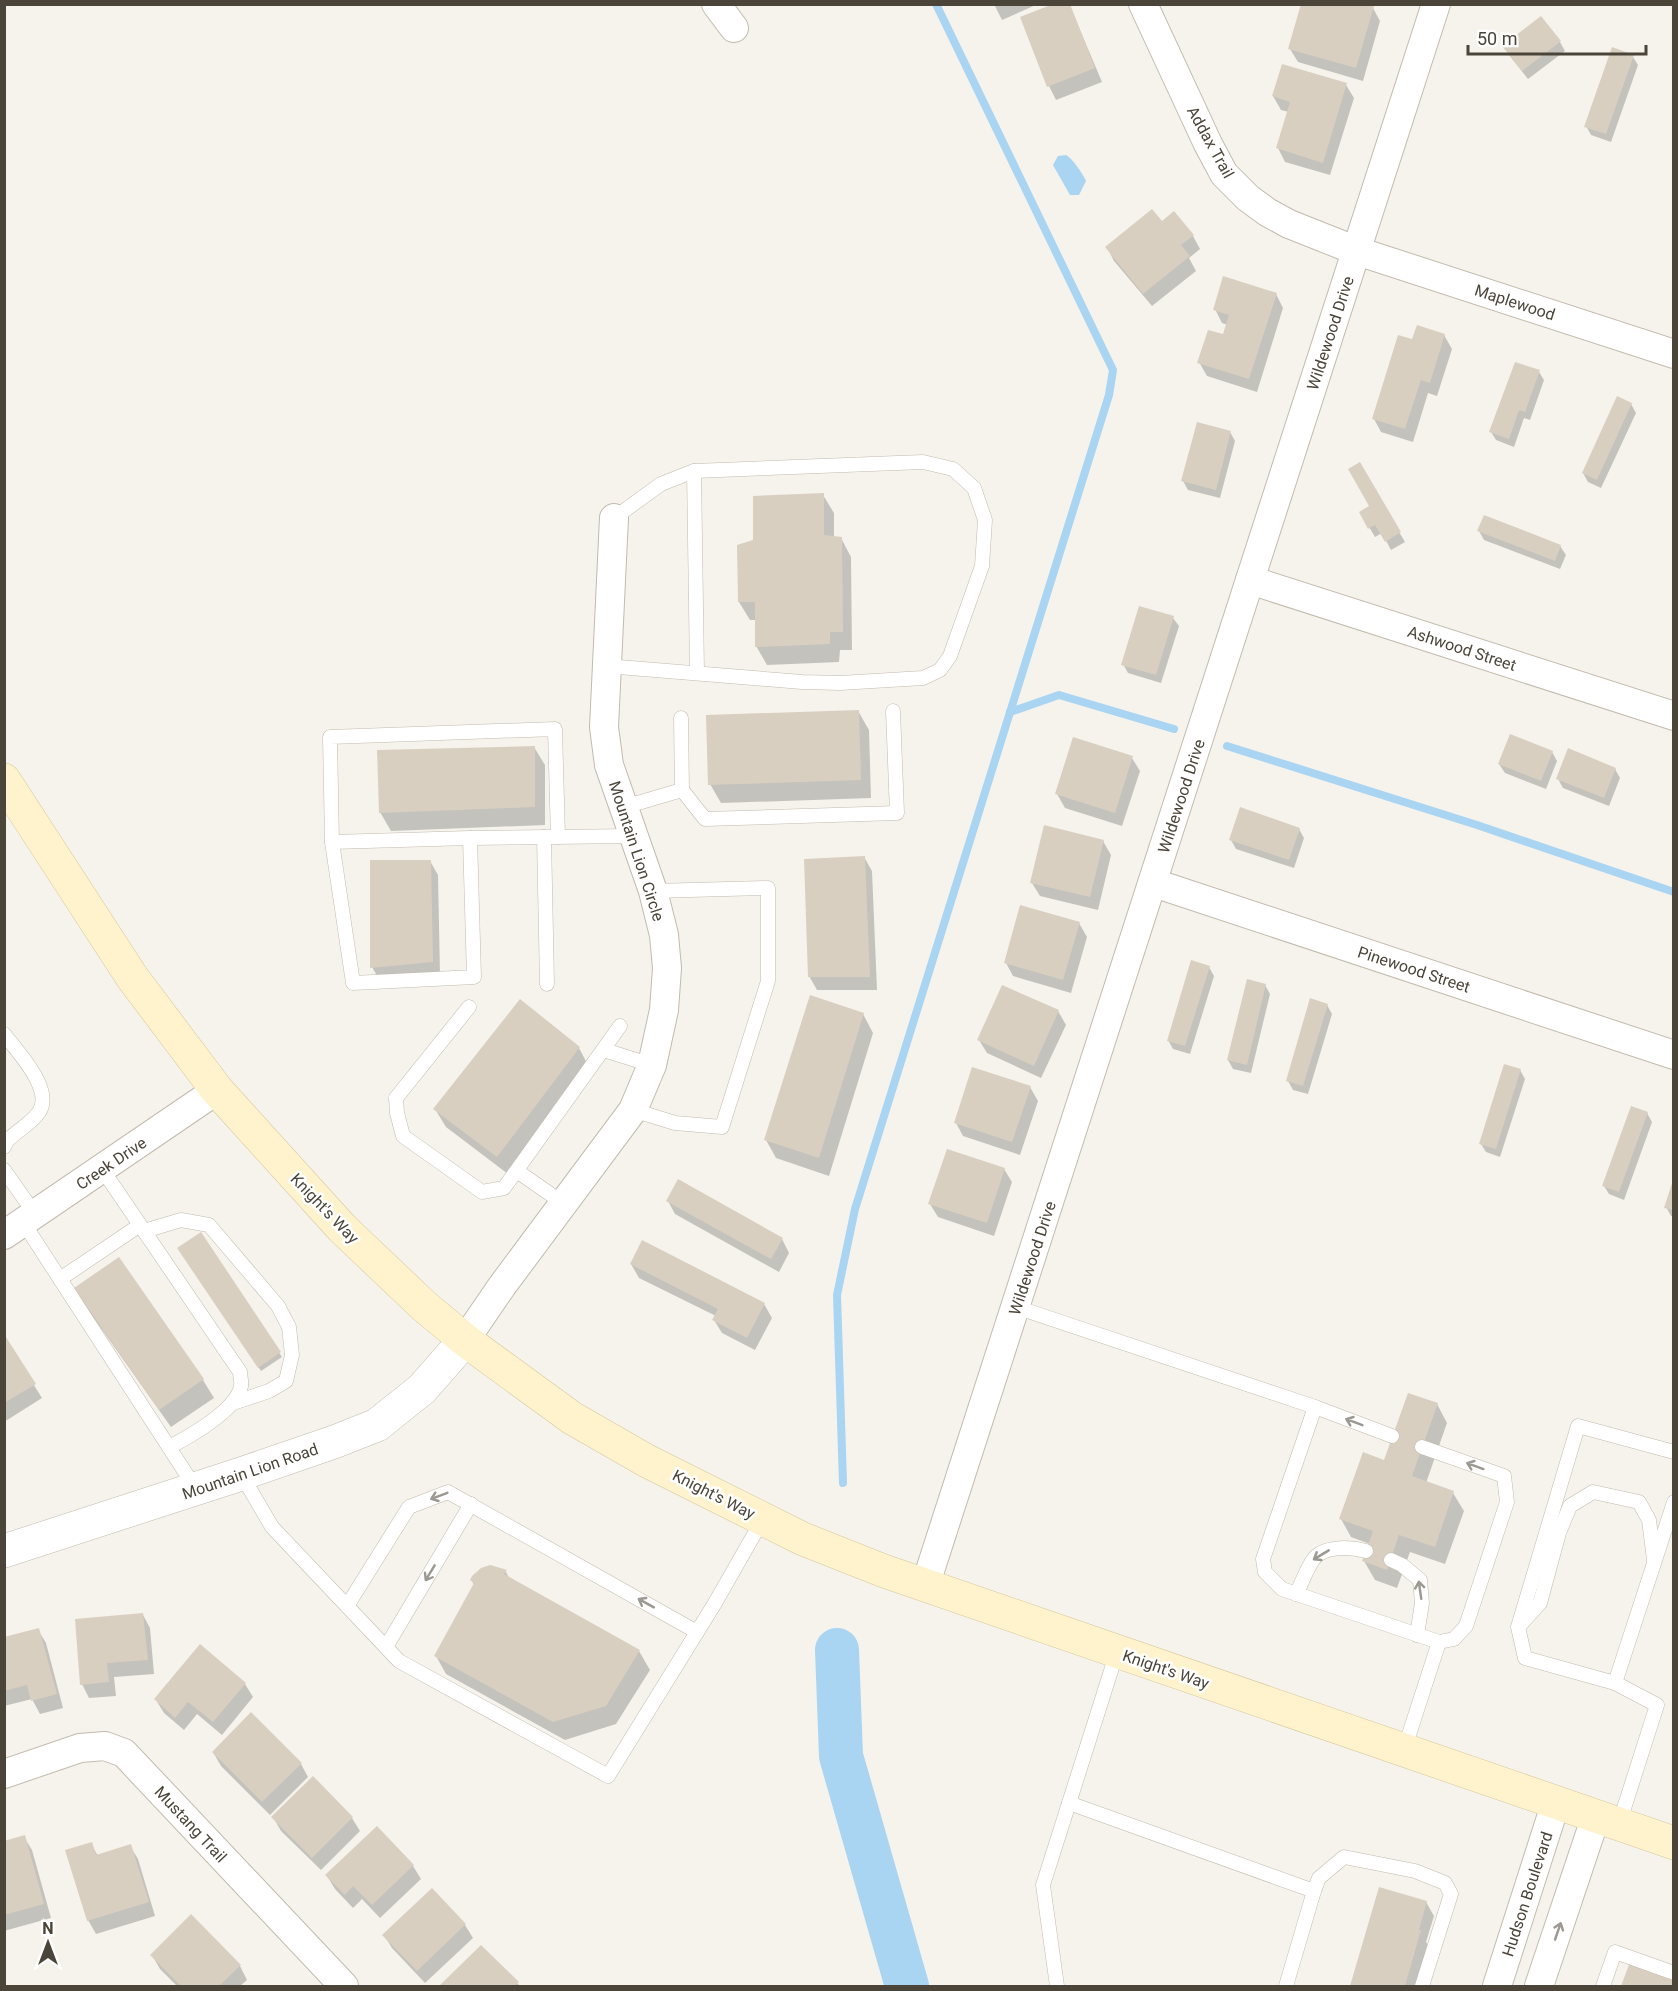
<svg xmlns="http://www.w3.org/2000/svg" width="1678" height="1991" font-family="Roboto,sans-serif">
<rect width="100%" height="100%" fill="#f6f3ec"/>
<!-- water -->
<path fill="#a9d4f2" d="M1066 155C1072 158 1083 174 1086 181L1079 195H1070L1053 165 1058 156Z"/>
<!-- shadow -->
<g fill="#0003">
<path d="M994 4H1038L1002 20Z"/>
<path d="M1069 4 1102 82 1056 100 1049 86Z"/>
<path d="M1373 8 1380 21 1363 81 1298 62 1290 49Z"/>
<path d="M1560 42 1565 51 1528 79 1509 55Z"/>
<path d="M1633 57 1638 65 1611 142 1591 135 1586 126Z"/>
<path d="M1346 85 1354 98 1330 175 1285 162 1278 148 1289 112 1281 110 1273 96Z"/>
<path d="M1162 223 1193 236 1200 249 1189 258 1196 271 1152 306 1114 261 1107 247Z"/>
<path d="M1276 294 1283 308 1257 392 1207 376 1199 362 1224 336 1228 325 1222 323 1215 309Z"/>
<path d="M1444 335 1452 349 1437 396 1428 393 1413 442 1381 432 1374 419 1413 341Z"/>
<path d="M1539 372 1544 380 1530 420 1524 418 1514 447 1496 440 1491 432Z"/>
<path d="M1631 404 1636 413 1601 488 1588 482 1583 473Z"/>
<path d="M1230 432 1235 441 1220 498 1188 490 1183 481Z"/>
<path d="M1359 464 1405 542 1391 550 1382 533 1375 537 1361 513 1371 507Z"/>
<path d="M823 495 834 513V538H841L851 557 852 650H840L839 662 767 665 756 646V620H750L739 602Z"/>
<path d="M1479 531 1560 546 1566 555 1560 569 1484 540Z"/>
<path d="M1173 618 1179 626 1161 683 1128 673 1123 664Z"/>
<path d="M858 711 869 730 871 798 721 803 710 784Z"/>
<path d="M534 747 545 765V825L391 831 380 812Z"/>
<path d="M1552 752 1557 761 1546 789 1505 773 1499 764Z"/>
<path d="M1132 758 1140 771 1122 826 1065 808 1057 794Z"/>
<path d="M1615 769 1620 778 1609 806 1563 788 1558 779Z"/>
<path d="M1299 829 1304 838 1294 868 1236 849 1231 840Z"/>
<path d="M1103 841 1111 855 1098 910 1040 896 1032 883Z"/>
<path d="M864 857 872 871 877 990H817L809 976Z"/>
<path d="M430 861 438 875 440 975 380 981 372 967Z"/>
<path d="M1079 923 1087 937 1071 993 1013 976 1006 963Z"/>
<path d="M1209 967 1214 976 1190 1054 1173 1049 1168 1040Z"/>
<path d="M1265 985 1270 994 1251 1073 1233 1069 1228 1060Z"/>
<path d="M1327 1005 1332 1014 1308 1094 1293 1090 1288 1081Z"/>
<path d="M1058 1011 1066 1025 1041 1078 987 1053 979 1040Z"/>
<path d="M863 1014 873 1033 829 1176 776 1158 766 1140Z"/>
<path d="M579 1048 589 1067 508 1174 446 1127 435 1109Z"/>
<path d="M1520 1070 1525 1079 1500 1157 1486 1152 1481 1144Z"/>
<path d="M1030 1087 1038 1101 1020 1155 963 1136 956 1123Z"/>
<path d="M1647 1113 1652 1122 1624 1200 1609 1194 1604 1186Z"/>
<path d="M1004 1169 1012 1182 994 1236 938 1217 930 1204Z"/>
<path d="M1674 1184V1217L1671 1216 1666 1207Z"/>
<path d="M668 1201 782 1239 789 1253 779 1272 675 1214Z"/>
<path d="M200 1235 282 1357 261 1371 180 1248Z"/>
<path d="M631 1264 764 1304 772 1318 755 1350 722 1333 714 1320 716 1316 639 1278Z"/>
<path d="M76 1289 203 1380 214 1398 171 1427 86 1307Z"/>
<path d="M4 1337 42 1398 4 1422Z"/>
<path d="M1437 1404 1447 1423 1426 1483 1453 1493 1464 1511 1445 1564 1410 1552 1397 1588 1375 1580 1364 1561 1370 1544 1351 1537 1341 1519 1385 1462Z"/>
<path d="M506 1572 509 1578 639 1651 650 1670 616 1724 565 1740 446 1674 436 1656 474 1585 472 1581Z"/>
<path d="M143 1615 150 1628 154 1674 114 1677 116 1696 89 1698 82 1684Z"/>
<path d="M38 1630 46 1643 63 1708 40 1714 32 1699 4 1706V1638Z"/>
<path d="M245 1684 253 1697 222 1735 197 1714 184 1730 164 1713 156 1700Z"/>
<path d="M213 1752 301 1764 308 1777 270 1815 221 1766Z"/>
<path d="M273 1817 352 1818 360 1831 321 1870 281 1831Z"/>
<path d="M24 1837 32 1850 51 1918 4 1931V1865Z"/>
<path d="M91 1844 98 1856 130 1846 138 1859 155 1916 96 1934 88 1920Z"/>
<path d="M413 1866 421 1879 380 1918 362 1899 353 1908 335 1889 327 1876Z"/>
<path d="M1380 1889 1426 1902 1434 1916 1426 1942 1428 1945 1416 1986H1352Z"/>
<path d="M465 1925 473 1938 425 1983 392 1948 384 1935Z"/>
<path d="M481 1947 520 1986H441Z"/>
<path d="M152 1955 240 1966 247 1980 240 1986H177L160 1969Z"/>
<path d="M1630 1963 1674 1978V1986H1623Z"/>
</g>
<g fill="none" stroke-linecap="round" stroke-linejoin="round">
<!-- stream -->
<g stroke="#a9d4f2" stroke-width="8">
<path d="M1010 712 1059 695 1174 729"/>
<path d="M1227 746 1477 825 1674 892"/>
<path d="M843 1483 837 1295 855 1209 1109 395 1113 370 936 4"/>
</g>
<!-- river -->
<path stroke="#a9d4f2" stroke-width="44" d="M837 1650 841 1756 907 1986"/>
</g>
<!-- building -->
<g fill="#d8cfc1">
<path d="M1053 4H1070L1095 68 1047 87 1020 17Z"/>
<path d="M1301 4H1367L1374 6 1356 68 1288 49Z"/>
<path d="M1541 16 1561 41 1522 71 1502 46Z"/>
<path d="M1612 47 1634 55 1606 134 1584 127Z"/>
<path d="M1282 64 1347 83 1323 163 1276 148 1290 102 1272 96Z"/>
<path d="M1152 209 1162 221 1174 211 1194 235 1181 245 1190 256 1143 294 1105 247Z"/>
<path d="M1223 276 1277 293 1249 379 1197 363 1208 330 1223 334 1229 315 1213 310Z"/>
<path d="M1417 325 1445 334 1430 383 1421 380 1405 429 1372 419 1398 335 1412 339Z"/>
<path d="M1515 362 1540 370 1525 412 1519 410 1509 439 1489 432Z"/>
<path d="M1617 396 1632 403 1597 480 1582 473Z"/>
<path d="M1197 422 1231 431 1216 490 1181 481Z"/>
<path d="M1360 462 1401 532 1385 542 1375 525 1368 529 1359 512 1369 506 1348 469Z"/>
<path d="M824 493V535L842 537 843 632H830V644L755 647V602H738L737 545 753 540V496Z"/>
<path d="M1484 515 1561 545 1555 561 1477 531Z"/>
<path d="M1139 606 1174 616 1156 675 1121 665Z"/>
<path d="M859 710 861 780 708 785 706 715Z"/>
<path d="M1510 734 1553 751 1541 781 1498 764Z"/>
<path d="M1073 737 1133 756 1115 813 1055 794Z"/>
<path d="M535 746V807L379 813 377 750Z"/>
<path d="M1568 748 1616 768 1604 798 1556 779Z"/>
<path d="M1240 807 1300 828 1289 860 1229 840Z"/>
<path d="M1044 825 1104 840 1090 897 1030 883Z"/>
<path d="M865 856 870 977H808L804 859Z"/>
<path d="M370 860H431L433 962 370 968Z"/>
<path d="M1020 905 1080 922 1063 980 1004 963Z"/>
<path d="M1191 960 1210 966 1185 1046 1167 1041Z"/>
<path d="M1247 979 1266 984 1247 1065 1227 1060Z"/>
<path d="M1002 985 1059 1010 1034 1066 977 1040Z"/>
<path d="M810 995 864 1013 819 1158 764 1140Z"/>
<path d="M1310 998 1328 1004 1303 1086 1286 1081Z"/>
<path d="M520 999 580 1047 497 1157 433 1109Z"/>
<path d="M1504 1064 1521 1069 1496 1149 1479 1144Z"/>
<path d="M972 1067 1031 1086 1012 1142 954 1123Z"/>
<path d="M1631 1106 1648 1112 1619 1192 1602 1186Z"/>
<path d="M947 1149 1005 1168 987 1223 928 1204Z"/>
<path d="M678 1179 783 1238 771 1259 666 1201Z"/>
<path d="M1673 1180H1674V1210L1664 1208Z"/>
<path d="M201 1232 281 1352 258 1368 177 1248Z"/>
<path d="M642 1240 765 1303 747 1338 712 1320 718 1309 630 1264Z"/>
<path d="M119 1257 204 1379 159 1410 74 1288Z"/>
<path d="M4 1334 36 1384 4 1403Z"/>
<path d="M1408 1393 1438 1403 1412 1476 1454 1491 1435 1547 1399 1535 1387 1570 1362 1561 1373 1531 1339 1519 1363 1452 1384 1460Z"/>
<path d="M490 1565 504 1569 507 1570 504 1574 640 1650 606 1706 553 1722 434 1656 474 1583 470 1580 472 1576 481 1568Z"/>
<path d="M143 1613 148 1660 107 1663 109 1682 80 1685 75 1619Z"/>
<path d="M39 1628 57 1694 31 1701 27 1685 4 1691V1637Z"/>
<path d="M200 1644 246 1683 213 1722 188 1702 175 1718 154 1699Z"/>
<path d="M251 1712 302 1763 262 1802 212 1752Z"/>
<path d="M313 1776 353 1817 312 1858 271 1817Z"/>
<path d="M377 1826 414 1865 372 1905 353 1886 345 1895 325 1875Z"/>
<path d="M25 1835 44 1904 4 1915V1841Z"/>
<path d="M92 1842 96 1855 131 1844 149 1902 87 1921 65 1850Z"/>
<path d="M1379 1887 1427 1901 1419 1930H1421L1405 1986H1350Z"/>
<path d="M432 1888 466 1924 417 1971 382 1935Z"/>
<path d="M191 1914 241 1965 219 1986H181L150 1955Z"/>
<path d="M481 1945 519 1982 515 1986H439Z"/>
<path d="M1630 1962 1674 1976V1986H1621Z"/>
</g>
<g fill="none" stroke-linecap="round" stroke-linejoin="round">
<defs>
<g id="service">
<path d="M694 471 697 672"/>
<path d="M606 666 802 682 840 683 923 678 940 670 950 656 982 566 985 520 974 488 953 469 923 462 694 471 661 484 614 518"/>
<path d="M681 718 682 790 705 819 897 813 893 711"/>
<path d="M624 807 682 790"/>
<path d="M544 837 547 984"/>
<path d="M470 838 474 977 353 983 332 842 330 737 555 729 558 837"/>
<path d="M332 842 470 838 634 836"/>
<path d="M469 1007 396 1098 397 1113 403 1136 482 1192 504 1188 620 1026"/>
<path d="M4 1034C18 1052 54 1090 39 1112 31 1124 16 1131 7 1141L4 1147"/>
<path d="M604 1050 652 1065"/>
<path d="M633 1110 675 1123 722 1127 768 981V888L653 891"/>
<path d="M102 1169 240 1372C240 1376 242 1382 241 1386 237 1410 189 1437 169 1447"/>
<path d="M4 1170 35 1214"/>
<path d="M517 1171 563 1203"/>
<path d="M23 1222 196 1489"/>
<path d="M144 1231 181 1220 209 1225 278 1306 289 1327 292 1355 286 1381 269 1391 233 1403"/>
<path d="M60 1279 140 1225"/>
<path d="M1016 1307 1315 1407 1263 1559 1265 1572 1282 1589 1439 1642 1454 1639 1466 1626 1507 1502 1504 1476 1422 1447"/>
<path d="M1315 1407 1392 1436"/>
<path d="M241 1474 272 1527 399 1661 608 1776 715 1603 763 1519"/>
<path d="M1391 1560 1402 1565 1420 1580 1422 1603 1417 1635"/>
<path d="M1296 1594C1302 1583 1306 1570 1313 1560 1323 1545 1351 1547 1366 1551"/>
<path d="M347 1606 409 1507 448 1492 697 1632"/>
<path d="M1521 1624 1540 1603 1559 1533 1570 1506 1593 1492 1639 1502 1649 1520 1654 1560"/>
<path d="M386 1647 471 1504"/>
<path d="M1615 1683 1674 1502"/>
<path d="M1404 1750 1439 1642"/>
<path d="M1069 1803 1314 1891 1286 1986"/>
<path d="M1619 1824 1657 1705 1615 1683 1525 1658 1518 1627 1578 1426 1674 1452"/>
<path d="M1314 1891 1319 1878 1344 1857 1415 1871 1445 1883 1451 1894 1422 1986"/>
<path d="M1057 1986 1043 1885 1117 1652"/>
<path d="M1603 1986 1615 1952 1674 1973"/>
</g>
<g id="minor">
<path d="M716 4 734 28"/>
<path d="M1143 4 1208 144 1224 174 1248 198 1267 212 1289 224 1357 251 1674 354"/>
<path d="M1250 580 1674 716"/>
<path d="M1154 883 1674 1055"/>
<path d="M4 1235 217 1090"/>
<path d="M465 1340 502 1286 633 1110 652 1065 664 1010 667 968 664 935 653 891 609 765 604 727 614 518"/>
<path d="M925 1586 1436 4"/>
<path d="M4 1774 80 1748 105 1746 124 1753 344 1986"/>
<path d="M1497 1986 1556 1802"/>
<path d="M1539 1986 1596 1816"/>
</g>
<path id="tertiary" d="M4 1551 241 1474 334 1442 377 1425 422 1389 465 1340"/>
<path id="secondary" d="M4 780 132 977 217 1090 342 1228 424 1306 465 1340 572 1418 647 1461 803 1539 884 1571 1674 1843"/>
</defs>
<!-- service casing -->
<use href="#service" stroke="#c2bbae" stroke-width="15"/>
<!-- minor casing -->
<use href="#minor" stroke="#c2bbae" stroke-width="30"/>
<!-- tertiary casing -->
<use href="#tertiary" stroke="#c2bbae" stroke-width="34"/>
<!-- secondary casing -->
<use href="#secondary" stroke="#d6c79b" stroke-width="34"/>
<!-- service -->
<use href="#service" stroke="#fff" stroke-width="14"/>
<!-- minor -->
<use href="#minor" stroke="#fff" stroke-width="28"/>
<!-- tertiary -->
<use href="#tertiary" stroke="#fff" stroke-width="33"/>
<!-- secondary -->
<use href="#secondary" stroke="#fff3cd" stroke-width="33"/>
</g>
<!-- one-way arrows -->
<defs><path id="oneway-shaft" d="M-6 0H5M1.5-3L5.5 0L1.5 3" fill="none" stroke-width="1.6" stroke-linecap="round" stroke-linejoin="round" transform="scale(1.5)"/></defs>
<g stroke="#9c9892">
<use href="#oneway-shaft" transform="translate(1354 1422) rotate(-159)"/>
<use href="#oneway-shaft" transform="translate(1475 1466) rotate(-160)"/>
<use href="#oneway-shaft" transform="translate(439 1496) rotate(159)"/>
<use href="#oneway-shaft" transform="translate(1321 1555) rotate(149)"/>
<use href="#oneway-shaft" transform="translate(430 1573) rotate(121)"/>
<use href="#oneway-shaft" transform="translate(1420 1590) rotate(-98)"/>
<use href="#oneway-shaft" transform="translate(646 1603) rotate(-151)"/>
<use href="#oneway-shaft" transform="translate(1558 1931) rotate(-71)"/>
</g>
<g text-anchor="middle" stroke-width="5" stroke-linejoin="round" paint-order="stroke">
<!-- street labels -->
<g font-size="16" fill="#4b4439" stroke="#fff">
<text transform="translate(1211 142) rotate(61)" y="6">Addax Trail</text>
<text transform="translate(1515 302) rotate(18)" y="6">Maplewood</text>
<text transform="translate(1330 333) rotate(-72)" y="6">Wildewood Drive</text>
<text transform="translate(1462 648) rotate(18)" y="6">Ashwood Street</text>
<text transform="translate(1181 796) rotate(-72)" y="6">Wildewood Drive</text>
<text transform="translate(637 851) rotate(72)" y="6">Mountain Lion Circle</text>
<text transform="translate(1414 969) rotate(18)" y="6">Pinewood Street</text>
<text transform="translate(111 1163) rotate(-34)" y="6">Creek Drive</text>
<text transform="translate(325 1208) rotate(46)" y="6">Knight's Way</text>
<text transform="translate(1032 1258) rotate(-72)" y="6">Wildewood Drive</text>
<text transform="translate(250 1471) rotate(-19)" y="6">Mountain Lion Road</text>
<text transform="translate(714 1494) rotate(27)" y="6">Knight's Way</text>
<text transform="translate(1166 1669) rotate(19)" y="6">Knight's Way</text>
<text transform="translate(191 1824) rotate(47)" y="6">Mustang Trail</text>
<text transform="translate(1527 1894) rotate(-72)" y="6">Hudson Boulevard</text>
</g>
</g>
<!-- border -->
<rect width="1678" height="1991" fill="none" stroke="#4b4439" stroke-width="12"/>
<!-- north arrow -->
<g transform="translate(48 1943)" stroke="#ffffff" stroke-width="4.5" paint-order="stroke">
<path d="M0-4.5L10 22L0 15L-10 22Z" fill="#4b4439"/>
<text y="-9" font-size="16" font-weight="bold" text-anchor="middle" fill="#4b4439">N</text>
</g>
<!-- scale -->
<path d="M1468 45v9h178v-9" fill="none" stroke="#4b4439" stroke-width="3"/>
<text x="1477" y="45" font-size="18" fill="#4b4439" stroke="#ffffff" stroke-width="4.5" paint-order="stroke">50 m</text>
</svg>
